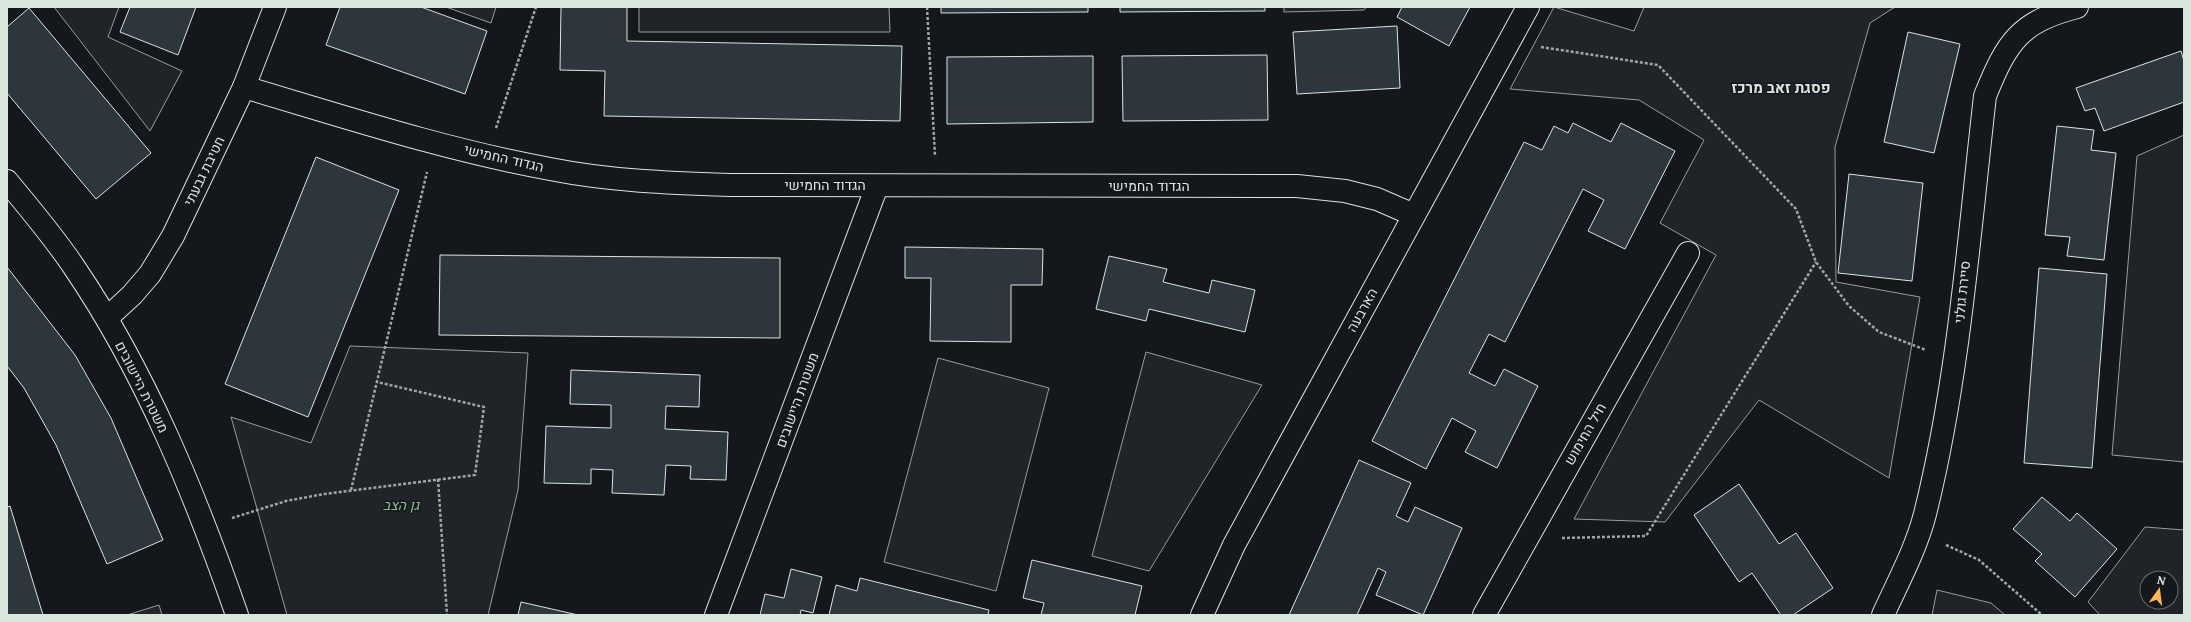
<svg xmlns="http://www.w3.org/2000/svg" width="2191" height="622" font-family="Lora,Heebo,serif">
<rect width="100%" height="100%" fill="#14181c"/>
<!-- green -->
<g fill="#202428" stroke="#939e99" fill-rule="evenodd">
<path d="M54 7H119L108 37 182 71 150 131Z"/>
<path d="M446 7H496L491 23Z"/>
<path d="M639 7H889L890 32H639Z"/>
<path d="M1284 7H1367L1364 10 1284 12Z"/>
<path d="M1554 7 1634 31 1644 7H1895L1870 23 1835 147 1836 282 1920 297 1889 478 1759 400 1665 522 1574 519 1716 255 1660 223 1704 140 1639 100 1510 89Z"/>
<path d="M2184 135V462L2112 455 2137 156Z"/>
<path d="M350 346 528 353 518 490 488 615H287L231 417 311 443Z"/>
<path d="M1146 352 1262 385 1149 571 1092 556Z"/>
<path d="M938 358 1049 388 996 591 884 562Z"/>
<path d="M2145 527 2184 530V615H2100L2088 602ZM2147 578H2171V602H2147Z"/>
<path d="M1937 590 1991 603 2005 615H1932Z"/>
</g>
<!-- parking -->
<path fill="#24282b" stroke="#939e99" d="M159 605 162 615H127Z"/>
<!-- building -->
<g fill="#2c363c" stroke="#d8e6dc">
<path d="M130 7H196L178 55 120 32Z"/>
<path d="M340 7H421L487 31 465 94 326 45Z"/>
<path d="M561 7H627V41L902 46 900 121 604 116 605 71 560 70Z"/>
<path d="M941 7H1088V12L941 13Z"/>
<path d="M1120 7H1265V11L1120 12Z"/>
<path d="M1402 7H1470L1449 46 1397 17Z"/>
<path d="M29 8 151 153 96 199 7 93V27Z"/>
<path d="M1397 26 1400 88 1297 94 1293 32Z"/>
<path d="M1908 32 1960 44 1934 153 1884 142Z"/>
<path d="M2181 51 2184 61V102L2104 131 2095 108 2085 111 2076 88Z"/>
<path d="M1267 55 1268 120 1123 121 1122 56Z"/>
<path d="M1093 56V122L947 124V57Z"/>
<path d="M1573 123 1611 142 1621 123 1675 151 1625 249 1588 231 1604 200 1583 189 1505 342 1489 334 1469 373 1495 386 1504 369 1538 386 1497 468 1465 452 1476 431 1452 418 1426 469 1372 441 1524 142 1542 150 1554 126 1568 133Z"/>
<path d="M2057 126 2094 130 2091 150 2116 153 2104 260 2067 256 2070 237 2045 235Z"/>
<path d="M316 157 399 190 308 417 225 384Z"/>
<path d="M1849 174 1923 183 1912 281 1838 273Z"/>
<path d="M905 247 1043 249 1042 285H1011V342L930 341 931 278H905Z"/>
<path d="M440 255 780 258V338L439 335Z"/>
<path d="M1109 256 1167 269 1163 282 1209 293 1212 280 1255 290 1245 332 1149 309 1146 321 1096 309Z"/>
<path d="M7 267 75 355 111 418 163 540 107 564 56 445 24 388 7 366Z"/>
<path d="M2039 268 2107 274 2092 468 2024 463Z"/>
<path d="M571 370 700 375 699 407 666 406 665 429 728 432 726 480 690 479 691 466 666 465 664 495 612 493 613 470 591 469V484L544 483 546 426 611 428V405L570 404Z"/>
<path d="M1359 460 1411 483 1396 516 1408 522 1415 507 1462 528 1451 553 1423 615 1376 595 1386 572 1378 568 1357 615H1289Z"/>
<path d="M1739 484 1779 544 1796 533 1833 588 1793 615H1781L1752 573 1739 582 1694 515Z"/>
<path d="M2042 497 2070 521 2077 513 2117 549 2075 597 2035 561 2042 554 2013 529Z"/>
<path d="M10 506 43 615H7V507Z"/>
<path d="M1032 560 1142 586 1135 615H1041L1044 603 1023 598Z"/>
<path d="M791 569 822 577 813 613 801 610 800 615H760L765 594 784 598Z"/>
<path d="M860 578 989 610 988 615H829L836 585 857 591Z"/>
<path d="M521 602 578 615H518Z"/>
</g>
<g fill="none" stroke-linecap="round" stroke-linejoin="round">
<defs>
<g id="minor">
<path d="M244 87C345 117 446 150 550 169 610 181 670 183 730 185L1297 186 1345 191 1377 199 1414 215"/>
<path d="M7 181C30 209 54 237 74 267 146 373 195 494 237 615"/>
<path d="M107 318 132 295 150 274 173 236 244 87 275 7"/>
<path d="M716 615 877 186"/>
<path d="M1202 615 1234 545 1528 7"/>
<path d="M1484 615 1688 253"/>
<path d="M1883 615C1898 582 1916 549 1925 514 1959 378 1969 235 1985 96 2007 42 2019 22 2077 7"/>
</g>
</defs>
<!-- minor casing -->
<use href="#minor" stroke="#d8e6dc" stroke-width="24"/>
<!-- path -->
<g stroke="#9da8a2" stroke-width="2.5" stroke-dasharray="3 2" stroke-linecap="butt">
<path d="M927 7 935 156"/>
<path d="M1541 47 1658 65 1796 209 1816 262 1849 306 1879 332 1926 350"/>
<path d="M496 128 536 7"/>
<path d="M438 479 447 615"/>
<path d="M351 490 427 172"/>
<path d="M232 518 286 501 324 494 475 475 484 407 377 382"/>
<path d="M1562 538 1646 536 1816 262"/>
<path d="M1946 545 1979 560 2042 615"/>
</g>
<!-- minor -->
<use href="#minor" stroke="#14181c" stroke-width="22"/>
</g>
<g text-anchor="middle" stroke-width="3" stroke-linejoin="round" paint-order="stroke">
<!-- street labels -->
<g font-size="14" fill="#d8e6dc" stroke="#14181c">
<text transform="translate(504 158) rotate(13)" y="5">הגדוד החמישי</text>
<text transform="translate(204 171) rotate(-64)" y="5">חטיבת גבעתי</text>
<text x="825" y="190">הגדוד החמישי</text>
<text x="1149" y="191">הגדוד החמישי</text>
<text transform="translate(1962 292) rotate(-84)" y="5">סיירת גולני</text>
<text transform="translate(1362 310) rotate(-61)" y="5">הארבעה</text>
<text transform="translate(142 387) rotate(63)" y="5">משטרת היישובים</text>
<text transform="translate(797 400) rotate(-70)" y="5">משטרת היישובים</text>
<text transform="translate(1585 434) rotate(-60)" y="5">חיל החימוש</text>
</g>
<!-- park labels -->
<g font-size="14" font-style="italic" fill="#8ac095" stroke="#14181c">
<text x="401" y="510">גן הצב</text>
</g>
<!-- neighbourhood labels -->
<g font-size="15" font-weight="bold" fill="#d8e6dc" stroke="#14181c">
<text x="1781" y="93">פסגת זאב מרכז</text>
</g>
</g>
<!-- border -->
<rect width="2191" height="622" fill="none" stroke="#d8e6dc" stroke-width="16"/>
<!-- north arrow -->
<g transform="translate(2159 590) rotate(14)"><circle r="19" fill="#14181c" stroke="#626a69"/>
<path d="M0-3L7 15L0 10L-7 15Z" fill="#ffb74d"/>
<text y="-6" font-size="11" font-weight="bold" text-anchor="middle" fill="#d8e6dc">N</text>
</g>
</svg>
